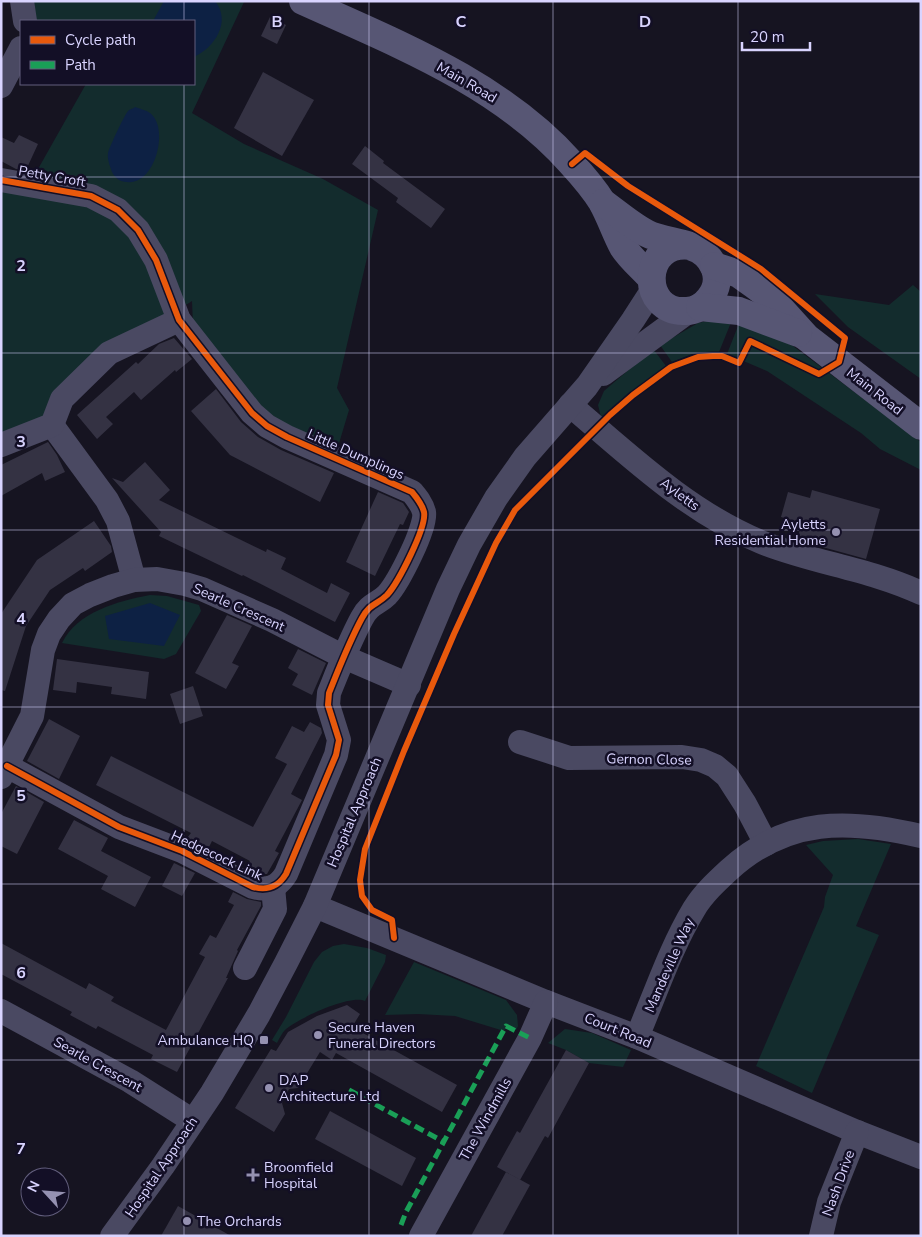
<svg xmlns="http://www.w3.org/2000/svg" width="922" height="1237" font-family="'Nunito Sans',sans-serif">
<rect width="100%" height="100%" fill="#161421"/>
<!-- green -->
<g fill="#132c2d">
<path d="M30 1 244 2 192 113 244 144 323 179 378 210 337 388 349 410 337 450 265 415 193 325 192 301 166 318 40 421 1 437V187L29 185 86 84H194V21H33Z"/>
<path d="M913 285 921 292V379L848 327 815 294 889 305Z"/>
<path d="M711 320H732L719 352 692 354 672 362 660 345 698 323Z"/>
<path d="M740 321 770 333 793 346 921 442V470L880 449 861 433 767 371 727 354Z"/>
<path d="M653 349 666 366 601 417 598 405 604 391Z"/>
<path d="M150 595 167 596 199 605 201 611 176 654 164 659 62 643C77 612 118 601 150 595Z"/>
<path d="M858 839 891 844 856 926 879 935 812 1093 756 1066 824 907 825 897 833 875 806 845 823 841Z"/>
<path d="M344 944 367 948 386 955 385 962 365 1001C350 994 297 1019 285 1030 282 1033 279 1039 277 1043L272 1040 286 1017 314 962 322 952 333 946Z"/>
<path d="M414 962 506 1000 517 1015 518 1026 516 1030 507 1026 504 1031 455 1016 418 1014 385 1015Z"/>
<path d="M565 1029 592 1033 631 1050 623 1067 589 1063 566 1050 548 1043Z"/>
</g>
<!-- water -->
<g fill="#0d2144">
<path d="M164 1H215C232 22 214 48 194 57V21H153Z"/>
<path d="M135 107C140 109 146 110 150 113 170 128 155 186 127 182 120 182 115 178 112 172 110 166 107 159 108 153 109 148 125 114 128 111 130 109 133 109 135 107Z"/>
<path d="M150 603 180 615 164 646 109 639 105 616Z"/>
</g>
<!-- building -->
<g fill="#343243">
<path d="M270 17 286 25 277 44 261 36Z"/>
<path d="M263 72 314 100 282 156 234 128Z"/>
<path d="M19 135 38 144 26 170 16 169 1 161V137L14 143Z"/>
<path d="M365 146 384 161 383 163 445 209 431 228 396 202 398 198 352 164Z"/>
<path d="M174 338 192 359 176 372 175 370 141 400 134 392 106 417 113 424 97 439 77 415 136 362 138 364 159 344Z"/>
<path d="M216 389 241 422 258 437 281 450 334 473 320 502 230 455 191 411Z"/>
<path d="M48 442 57 455 65 472 45 481 42 473 1 496V465Z"/>
<path d="M145 462 170 490 159 500 266 552 267 549 286 558 281 569 327 593 331 583 350 593 335 622 243 575 242 576 159 536 161 532 112 478 123 482Z"/>
<path d="M812 490 880 509 866 559 797 540 802 523 781 517 788 492 810 498Z"/>
<path d="M378 492 403 503 409 512 403 525 400 524 375 576 346 562Z"/>
<path d="M94 521 111 546 112 552 85 571 83 568 50 590 26 626 5 691 1 690V614L37 560Z"/>
<path d="M227 615 252 626 232 663 239 666 226 689 195 673Z"/>
<path d="M298 649 326 663 312 695 292 685 298 674 288 668Z"/>
<path d="M57 659 149 672 146 699 111 694 112 687 77 682 76 693 53 690Z"/>
<path d="M193 686 203 716 180 724 170 694Z"/>
<path d="M49 719 80 736 59 779 27 761Z"/>
<path d="M310 722 321 728 322 733 291 794 302 800 275 851 279 853 267 874H258L246 868 250 861 212 841 208 849 187 838 191 833 96 785 111 756 253 827 287 764 275 758 292 726 304 732Z"/>
<path d="M16 786 44 802 17 854 1 846V814Z"/>
<path d="M74 820 108 838 101 851 151 877 135 907 101 889 108 876 58 849Z"/>
<path d="M174 863 195 873 182 896 162 886Z"/>
<path d="M233 892 247 899 261 902V906L237 950 238 951 226 978H228L177 1072 151 1059 153 1055 98 1026 96 1029 70 1015 72 1012 1 974V943L86 989 89 983 114 997 111 1001 166 1030 205 957 199 954 210 935 216 938 234 905 228 902Z"/>
<path d="M347 1005 360 1014 352 1027 457 1085 442 1112 336 1053 332 1060 320 1052 298 1088 289 1089 282 1103 285 1114 274 1132 235 1108 271 1049 276 1051 288 1032 317 1016Z"/>
<path d="M566 1050 589 1063 548 1138 545 1136 520 1180 497 1167 517 1131 520 1133Z"/>
<path d="M330 1111 416 1158 402 1186 315 1139Z"/>
<path d="M506 1172 530 1185 502 1236H471Z"/>
<path d="M178 1206 231 1236H161Z"/>
</g>
<g fill="none" stroke-linecap="round" stroke-linejoin="round">
<!-- street -->
<g stroke="#4a4962" stroke-width="24">
<path d="M22 1 25 21"/>
<path d="M1 86 21 48"/>
<path d="M1 180 91 196 118 210 138 230 156 260 179 320 252 413 267 426 287 437 412 492C417 498 422 504 424 512 427 527 398 583 387 595 377 605 370 603 362 618 349 642 339 668 329 693L328 705 339 740 336 755 286 874C278 887 268 891 253 887L182 851 119 827 7 766"/>
<path d="M603 374 689 311"/>
<path d="M570 405C629 455 688 512 761 542 813 563 870 569 921 593"/>
<path d="M52 425 107 500 118 521 134 580"/>
<path d="M1 445 52 425 62 399 109 353 179 320"/>
<path d="M520 742 569 758 682 757 701 760 715 766 727 776 745 804 766 844"/>
<path d="M1 777 32 716 43 650 49 634 59 619 73 604 90 595 113 586 134 580 157 579 185 584 202 589 272 620 344 657 409 685"/>
<path d="M315 906 546 1002 637 1037 857 1132 921 1157"/>
<path d="M245 968 275 909 273 887"/>
<path d="M1 1011 130 1081 193 1121"/>
<path d="M637 1037C655 995 670 949 694 909 703 894 716 882 729 870 787 817 849 819 921 836"/>
<path d="M112 1236 163 1166 212 1093 259 1014 286 963 315 906 448 589 469 545 496 498 525 457 587 386 633 320 653 289"/>
<path d="M421 1236 530 1038 546 1002"/>
<path d="M821 1236 829 1202 857 1132"/>
</g>
<!-- secondary -->
<g stroke="#575674" stroke-width="28">
<path d="M303 1C398 44 501 84 571 163 582 175 594 189 602 202 610 216 615 232 623 247 630 258 642 268 651 278"/>
<path d="M603 203C616 212 632 226 646 233 659 240 676 241 690 246 713 253 726 279 709 299 704 306 695 311 686 311 639 314 640 239 691 246"/>
<path d="M714 266 739 274 753 284 769 296 806 337 921 426"/>
<path d="M700 307 739 311 798 333"/>
</g>
<!-- quiet -->
<g stroke="#1a9f57" stroke-width="5" stroke-dasharray="10 5" stroke-linecap="butt">
<path d="M349 1090 444 1142"/>
<path d="M401 1225 406 1212 506 1026 530 1038"/>
</g>
<defs>
<g id="cycleway">
<path d="M1 180 91 196 118 210 138 230 156 260 179 320 252 413 267 426 287 437 412 492C417 498 422 504 424 512 427 527 398 583 387 595 377 605 370 603 362 618 349 642 339 668 329 693L328 705 339 740 336 755 286 874C278 887 268 891 253 887L182 851 119 827 7 766"/>
<path d="M394 938 392 920 372 910 362 896 360 880 365 849 404 751 454 634 496 543 515 510 610 415 633 395 671 367 698 357 713 356H722L739 363 750 341 819 374 839 362 845 338 761 269 628 186 585 153 572 164"/>
</g>
</defs>
<!-- cycleway casing -->
<use href="#cycleway" stroke="#130f26" stroke-width="9"/>
<!-- cycleway -->
<use href="#cycleway" stroke="#e8590c" stroke-width="6"/>
</g>
<!-- grid -->
<path fill="none" stroke="#d9d4ff" stroke-width="1" stroke-opacity="0.55" d="M184 1V21M369 1V1236M553 1V1236M738 1V1236M184 84V1236M1 177H921M1 353H921M1 530H921M1 707H921M1 884H921M1 1060H921"/>
<!-- markers -->
<g fill="#9591b1" stroke="#130f26" stroke-width="2">
<circle cx="836" cy="532" r="5"/>
<circle cx="318" cy="1035" r="5"/>
<rect x="259" y="1035" width="10" height="10" rx="2.5"/>
<circle cx="269" cy="1088" r="5"/>
<path d="M250.5 1167.5h5v5h5v5h-5v5h-5v-5h-5v-5h5z"/>
<circle cx="187" cy="1221" r="5"/>
</g>
<g text-anchor="middle" stroke-width="5" stroke-linejoin="round" paint-order="stroke">
<!-- street labels -->
<g font-size="14" fill="#d9d4ff" stroke="#130f26">
<text transform="translate(467 82) rotate(30)" y="5">Main Road</text>
<text transform="translate(52 176) rotate(10)" y="5">Petty Croft</text>
<text transform="translate(875 391) rotate(38)" y="5">Main Road</text>
<text transform="translate(356 454) rotate(24)" y="5">Little Dumplings</text>
<text transform="translate(680 494) rotate(36)" y="5">Ayletts</text>
<text transform="translate(239 607) rotate(24)" y="5">Searle Crescent</text>
<text transform="translate(649 759) rotate(1)" y="5">Gernon Close</text>
<text transform="translate(354 812) rotate(-67)" y="5">Hospital Approach</text>
<text transform="translate(217 855) rotate(25)" y="5">Hedgecock Link</text>
<text transform="translate(669 965) rotate(-66)" y="5">Mandeville Way</text>
<text transform="translate(618 1030) rotate(22)" y="5">Court Road</text>
<text transform="translate(98 1064) rotate(29)" y="5">Searle Crescent</text>
<text transform="translate(485 1119) rotate(-61)" y="5">The Windmills</text>
<text transform="translate(161 1167) rotate(-56)" y="5">Hospital Approach</text>
<text transform="translate(838 1183) rotate(-70)" y="5">Nash Drive</text>
</g>
<!-- poi labels -->
<g font-size="14" fill="#d9d4ff" stroke="#130f26" text-anchor="start">
<text x="826" y="529" text-anchor="end">Ayletts<tspan x="826" dy="16">Residential Home</tspan></text>
<text x="328" y="1032">Secure Haven<tspan x="328" dy="16">Funeral Directors</tspan></text>
<text x="254" y="1045" text-anchor="end">Ambulance HQ</text>
<text x="279" y="1085">DAP<tspan x="279" dy="16">Architecture Ltd</tspan></text>
<text x="264" y="1172">Broomfield<tspan x="264" dy="16">Hospital</tspan></text>
<text x="197" y="1226">The Orchards</text>
</g>
</g>
<g font-size="16" text-anchor="middle" font-weight="bold" fill="#d9d4ff" stroke="#130f26" stroke-width="5" stroke-linejoin="round" paint-order="stroke">
<text x="277" y="27">B</text>
<text x="461" y="27">C</text>
<text x="645" y="27">D</text>
<text x="21" y="271">2</text>
<text x="21" y="447">3</text>
<text x="21" y="624">4</text>
<text x="21" y="801">5</text>
<text x="21" y="978">6</text>
<text x="21" y="1154">7</text>
</g>
<!-- border -->
<rect width="922" height="1237" fill="none" stroke="#d9d4ff" stroke-width="5"/>
<!-- legend -->
<rect x="20" y="20" width="175" height="65" fill="#130f26" stroke="#625e7d"/>
<rect x="30" y="36" width="25" height="8" fill="#e8590c" stroke="#625e7d"/>
<text x="65" y="45" font-size="15" fill="#d9d4ff">Cycle path</text>
<rect x="30" y="61" width="25" height="8" fill="#1a9f57" stroke="#625e7d"/>
<text x="65" y="70" font-size="15" fill="#d9d4ff">Path</text>
<!-- north arrow -->
<g transform="translate(45 1192) rotate(296)"><circle r="24" fill="#130f26" stroke="#625e7d"/>
<path d="M0-4L9 19L0 12L-9 19Z" fill="#9591b1"/>
<text y="-8" font-size="14" font-weight="bold" text-anchor="middle" fill="#d9d4ff">N</text>
</g>
<!-- scale -->
<path d="M742 42v8h68v-8" fill="none" stroke="#d9d4ff" stroke-width="2.5"/>
<text x="750" y="42" font-size="15" fill="#d9d4ff" stroke="#130f26" stroke-width="4" paint-order="stroke">20 m</text>
</svg>
